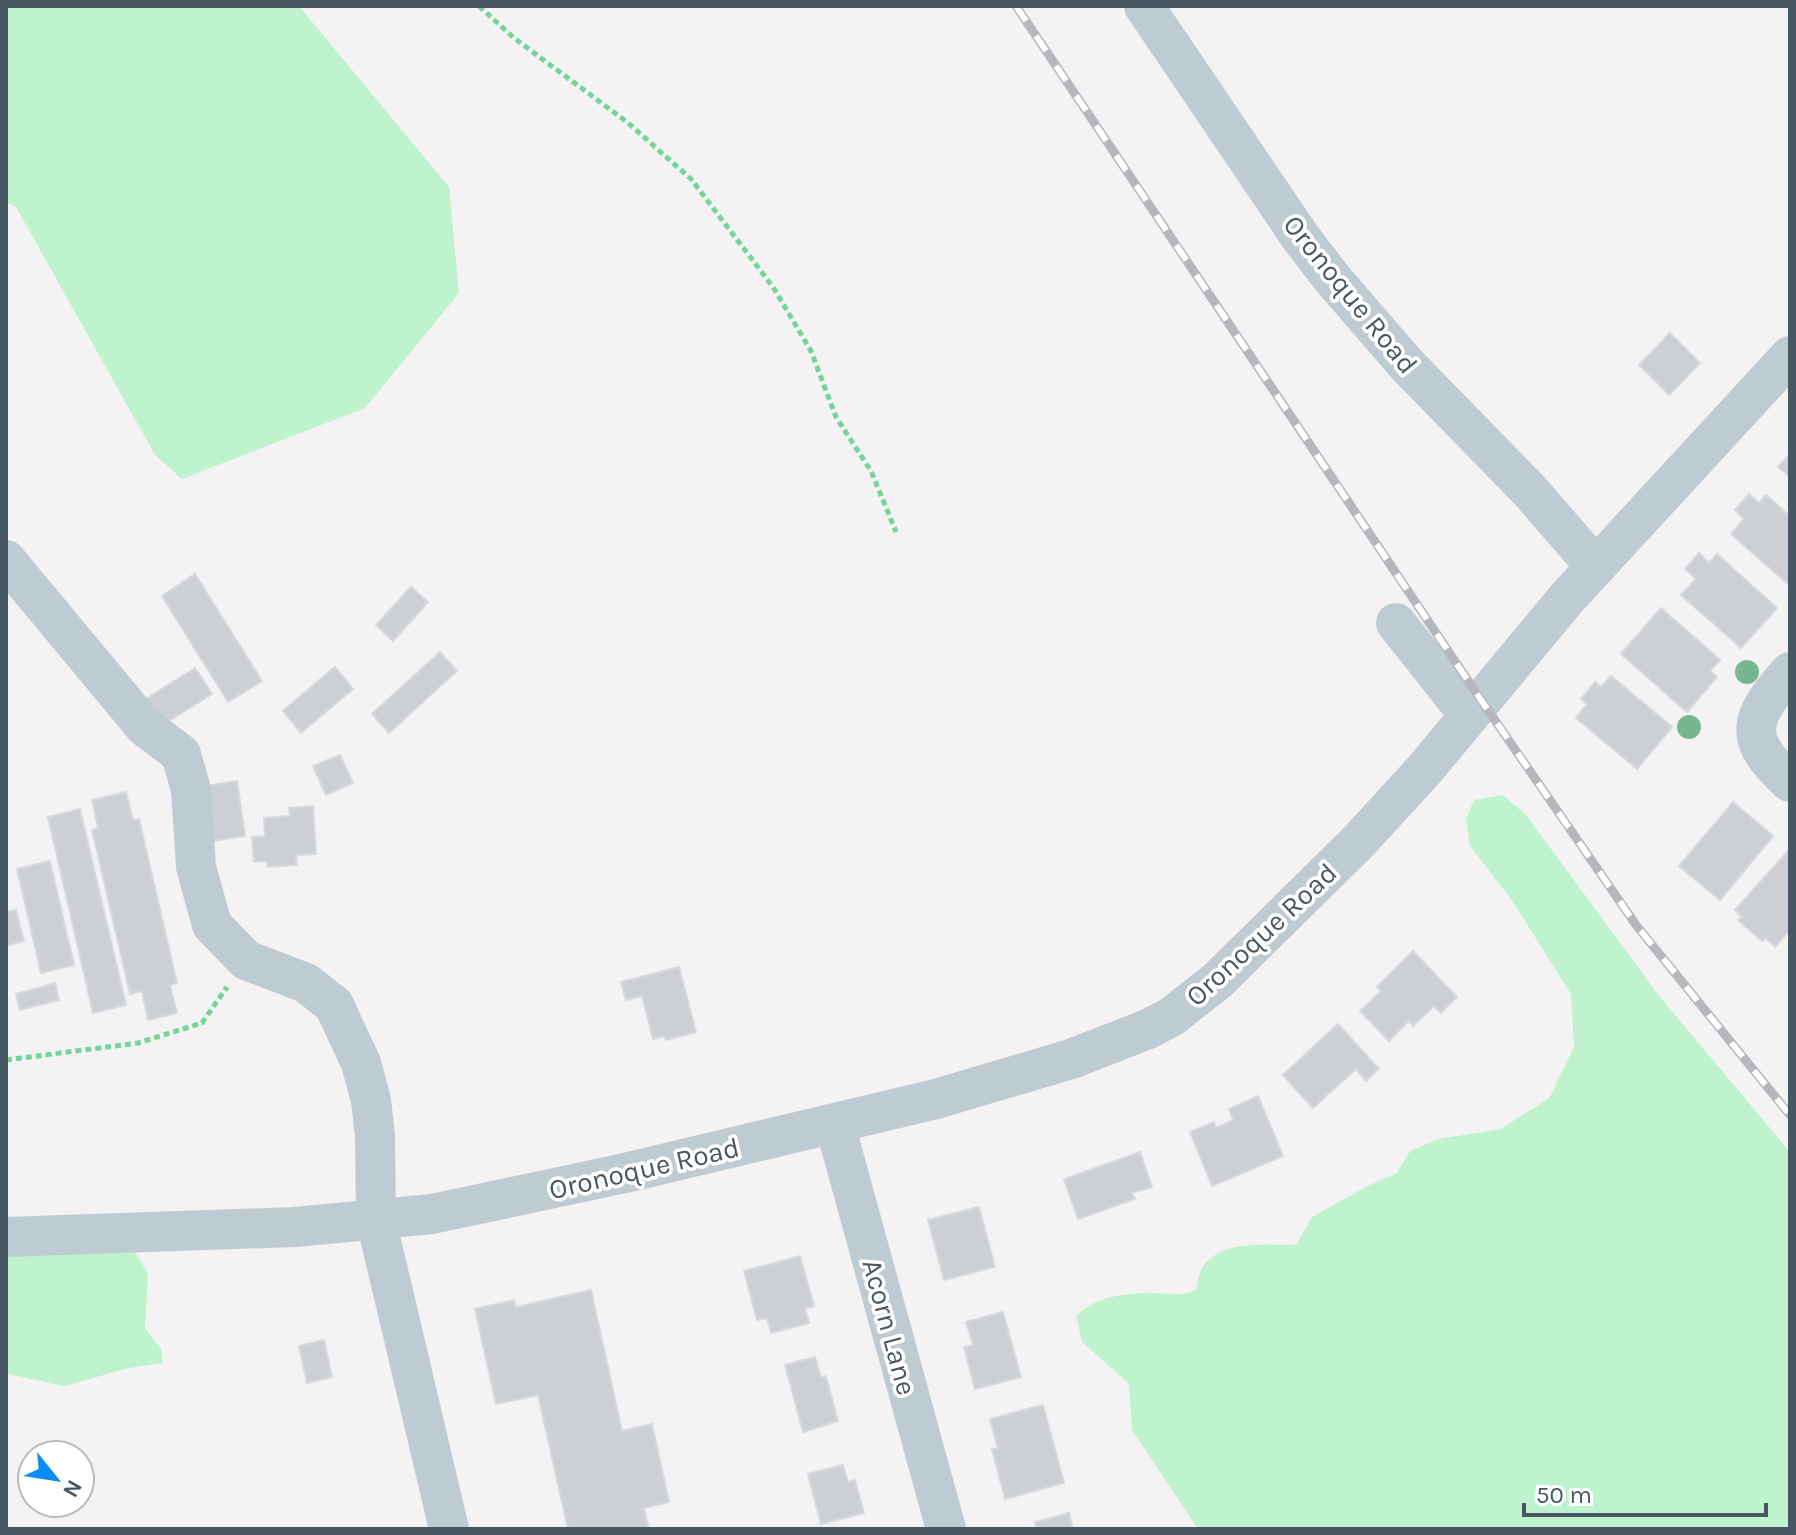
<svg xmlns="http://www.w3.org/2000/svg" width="1796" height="1535" font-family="Karla,sans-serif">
<rect width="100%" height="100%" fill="#f5f2f3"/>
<!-- green -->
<g fill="#bff3ce">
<path d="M6 6H299L449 187 459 293 365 408 182 479 155 455 16 207 6 202Z"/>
<path d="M1503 795 1526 815 1660 997 1790 1152V1529H1198L1132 1430 1129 1384 1082 1342 1076 1316C1096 1296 1125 1293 1153 1293 1169 1293 1179 1297 1196 1290 1198 1284 1199 1271 1203 1266 1223 1239 1268 1245 1296 1245L1312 1217 1365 1187 1397 1173 1410 1151 1438 1139 1501 1129 1549 1098 1574 1047 1571 994 1511 899 1470 846 1466 819 1474 800Z"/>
<path d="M134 1250 148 1274 145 1328 161 1349 163 1363 129 1368 64 1386 8 1374 6 1371V1255Z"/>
</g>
<!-- building -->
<g fill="#ccd0d5" stroke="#d6d9de" stroke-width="2">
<path d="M1670 333 1700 363 1669 395 1639 365Z"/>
<path d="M1790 454V477L1778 467Z"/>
<path d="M1749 494 1759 503 1766 495 1790 516V586L1731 534 1744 519 1735 510Z"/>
<path d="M1699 553 1709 563 1717 554 1777 608 1741 648 1681 595 1696 579 1685 569Z"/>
<path d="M195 574 262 681 228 702 162 596Z"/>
<path d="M411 587 428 602 393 641 376 625Z"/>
<path d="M1661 608 1720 660 1710 671 1717 677 1687 712 1621 654Z"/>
<path d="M440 652 457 671 389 733 372 714Z"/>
<path d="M335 667 353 689 301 733 283 711Z"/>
<path d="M195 668 212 694 161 726 144 700Z"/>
<path d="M1611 676 1672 727 1637 769 1576 718 1587 704 1581 699 1595 682 1601 687Z"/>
<path d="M340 755 353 783 326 795 313 766Z"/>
<path d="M237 781 245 836 213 841 205 786Z"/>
<path d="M126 792 133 820 139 819 177 983 170 985 177 1013 148 1020 142 991 130 994 92 830 98 828 92 800Z"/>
<path d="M1733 802 1773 836 1720 900 1679 866Z"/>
<path d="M313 806 316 854 296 855 297 865 268 867 267 861 254 862 252 837 265 836 264 818 290 816 289 808Z"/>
<path d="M80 809 126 1005 93 1013 48 817Z"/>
<path d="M1787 852 1790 855V930L1775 947 1766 938 1762 941 1738 920 1742 917 1735 910Z"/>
<path d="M50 861 74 965 41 973 17 869Z"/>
<path d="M16 910 24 941 6 946V912Z"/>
<path d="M1413 951 1457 997 1441 1013 1434 1006 1413 1026 1409 1021 1389 1041 1360 1011 1381 991 1377 987Z"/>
<path d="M679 967 696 1032 666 1040 664 1036 653 1039 642 996 626 1000 621 982Z"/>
<path d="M55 983 59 1000 20 1010 16 994Z"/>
<path d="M1338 1024 1379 1069 1366 1081 1356 1069 1313 1108 1283 1075Z"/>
<path d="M1258 1096 1283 1156 1212 1186 1190 1132 1214 1122 1216 1128 1233 1120 1229 1109Z"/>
<path d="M1140 1152 1152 1187 1132 1193 1135 1199 1078 1219 1064 1179Z"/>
<path d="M979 1207 995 1267 944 1280 928 1220Z"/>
<path d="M800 1256 814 1306 805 1308 809 1323 771 1333 767 1318 757 1320 744 1271Z"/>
<path d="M591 1290 622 1431 652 1424 669 1502 644 1508 649 1529H568L538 1395 496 1404 475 1309 514 1300 516 1307Z"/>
<path d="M1003 1312 1021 1377 975 1389 964 1347 973 1345 966 1322Z"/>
<path d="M324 1340 332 1377 307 1383 299 1346Z"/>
<path d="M815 1357 821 1378 826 1376 838 1421 803 1432 785 1365Z"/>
<path d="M1043 1405 1064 1483 1005 1499 992 1449 998 1448 990 1419Z"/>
<path d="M843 1465 848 1482 855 1480 864 1513 821 1524 808 1474Z"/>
<path d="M1069 1513 1073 1529H1037L1035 1522Z"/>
</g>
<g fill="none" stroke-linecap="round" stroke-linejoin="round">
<!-- path -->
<g stroke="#74d59a" stroke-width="5" stroke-dasharray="6 4" stroke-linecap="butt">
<path d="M479 6 514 38 627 122 691 179 773 287 811 351 836 417 871 471 896 532"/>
<path d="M6 1060 138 1043 202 1023 227 987"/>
</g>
<!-- minor -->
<g stroke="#bfcbd2" stroke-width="40">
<path d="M1144 6 1301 238 1331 277 1406 364 1529 490 1596 567"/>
<path d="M6 560 145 727 181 754 191 790 196 867 212 925 246 960 306 983 334 1005 361 1063 371 1100 375 1136 376 1220 449 1529"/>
<path d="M1396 623 1469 715"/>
<path d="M1790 672C1749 718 1741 738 1790 782"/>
<path d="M835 1125 946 1529"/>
<path d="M6 1237 295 1227 432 1214 625 1173 936 1099 1071 1059 1148 1029 1171 1017 1217 981 1359 841 1425 769 1567 598 1790 356"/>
</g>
<defs>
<path id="rail" d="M1016 6 1481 700 1636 925 1790 1115"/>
</defs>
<!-- rail casing -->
<use href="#rail" stroke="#b4b8bd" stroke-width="9"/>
<!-- rail -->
<use href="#rail" stroke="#fff" stroke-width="6" stroke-dasharray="18" stroke-linecap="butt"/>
</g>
<!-- trees -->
<g fill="#78b68f">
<circle cx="1747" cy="672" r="12"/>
<circle cx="1689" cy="727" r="12"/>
</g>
<g text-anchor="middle" stroke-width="7" stroke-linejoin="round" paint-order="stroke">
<!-- street labels -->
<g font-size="28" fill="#485862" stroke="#fff">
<text transform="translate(1351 294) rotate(51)" y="10">Oronoque Road</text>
<text transform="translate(1261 934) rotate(-43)" y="10">Oronoque Road</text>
<text transform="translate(644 1168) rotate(-13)" y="10">Oronoque Road</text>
<text transform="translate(890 1327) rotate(75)" y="10">Acorn Lane</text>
</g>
</g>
<!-- border -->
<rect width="1796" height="1535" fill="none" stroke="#485862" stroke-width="16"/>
<!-- north arrow -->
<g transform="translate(56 1479) rotate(120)"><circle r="38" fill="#ffffff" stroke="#b6bcc0" stroke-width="2"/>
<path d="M0-6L14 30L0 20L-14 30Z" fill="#0d8cf4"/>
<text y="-12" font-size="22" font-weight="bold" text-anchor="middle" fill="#485862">N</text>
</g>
<!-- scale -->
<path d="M1524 1503v12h242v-12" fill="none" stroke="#485862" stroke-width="4"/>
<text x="1536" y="1503" font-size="24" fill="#485862" stroke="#ffffff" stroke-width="6" paint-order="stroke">50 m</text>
</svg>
